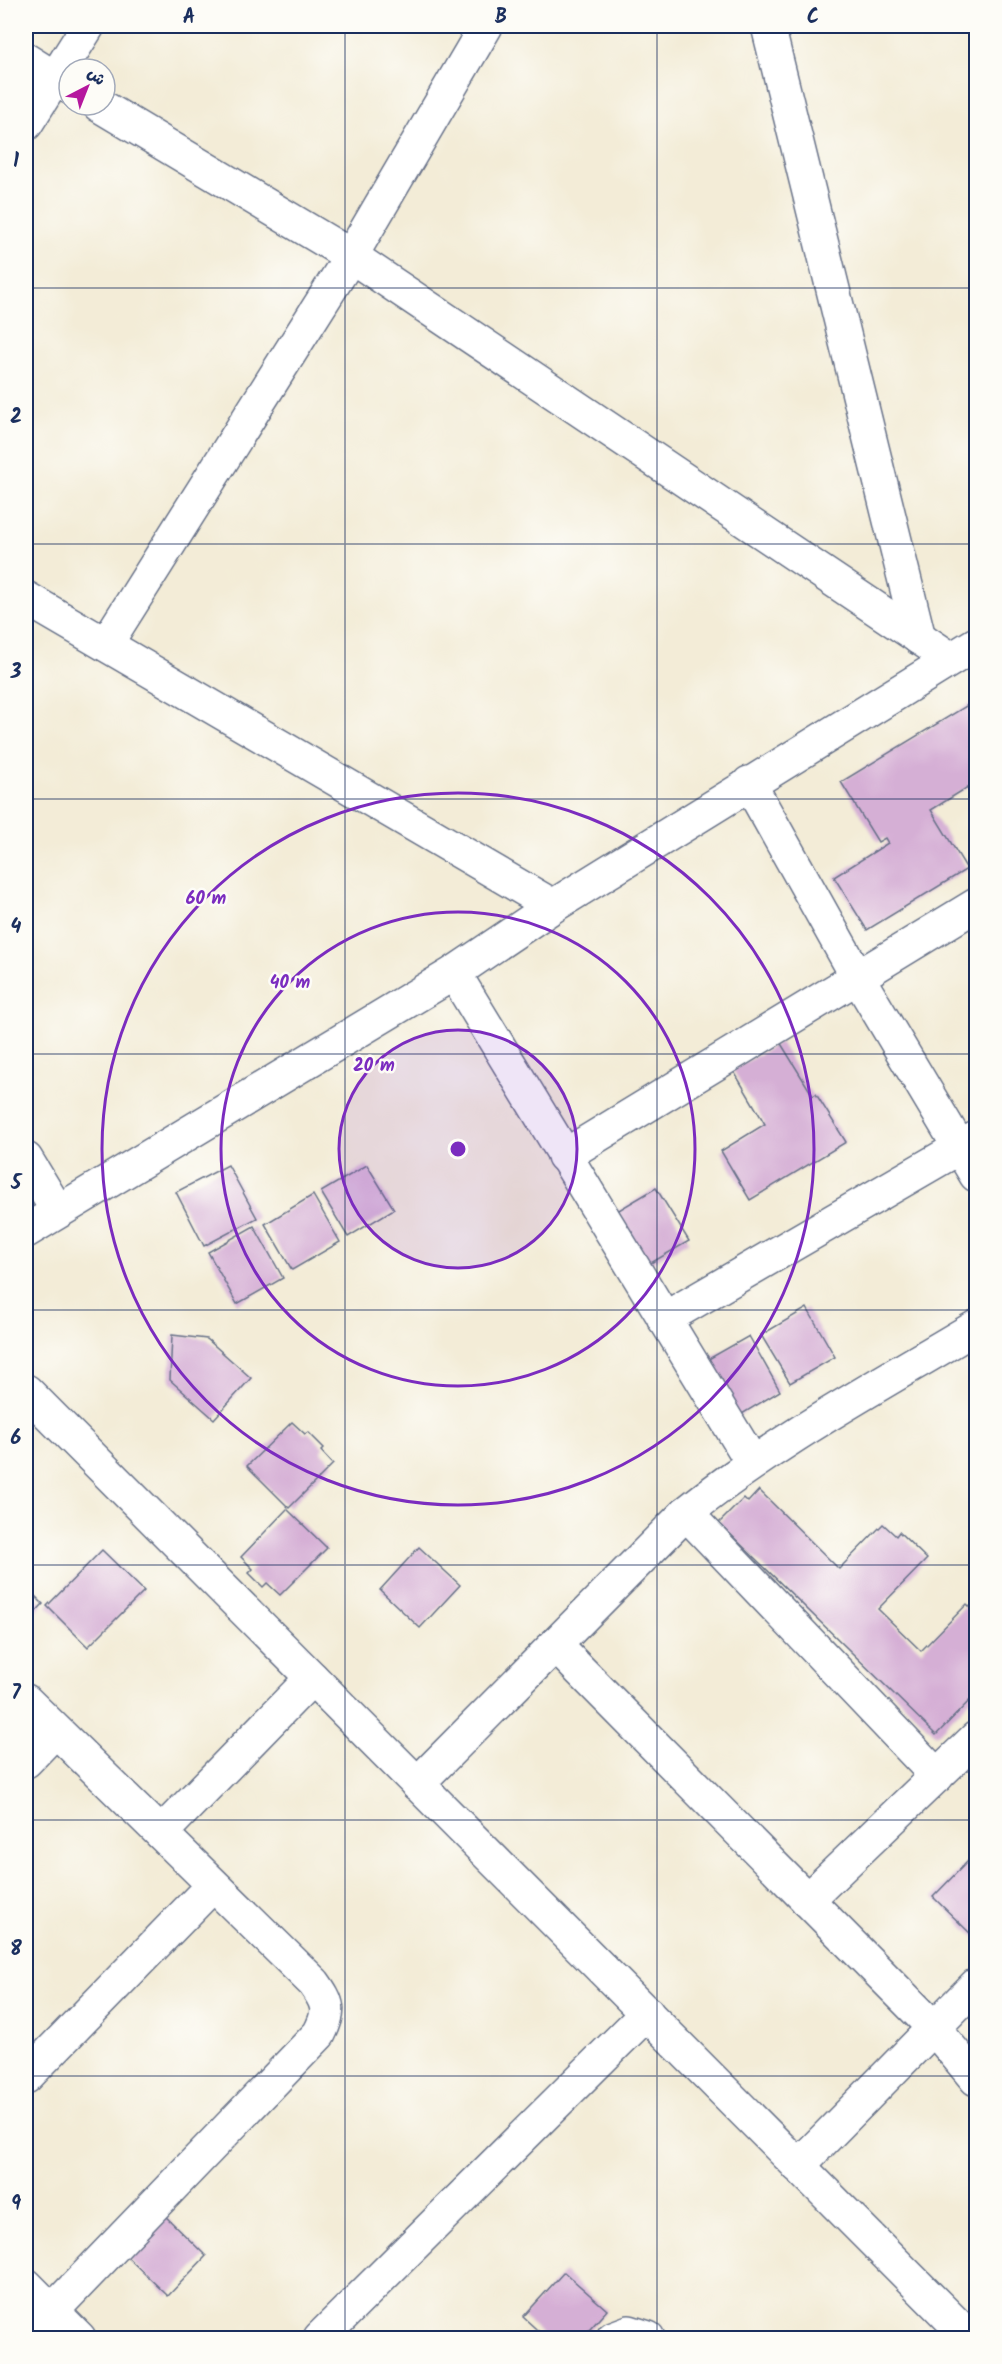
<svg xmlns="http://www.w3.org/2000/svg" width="1002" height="2364" font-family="Kalam,'Playpen Sans Arabic',sans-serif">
<rect width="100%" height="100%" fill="#fdfcf7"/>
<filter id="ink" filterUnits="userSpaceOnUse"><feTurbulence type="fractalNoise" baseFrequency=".0167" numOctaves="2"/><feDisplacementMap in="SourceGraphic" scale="12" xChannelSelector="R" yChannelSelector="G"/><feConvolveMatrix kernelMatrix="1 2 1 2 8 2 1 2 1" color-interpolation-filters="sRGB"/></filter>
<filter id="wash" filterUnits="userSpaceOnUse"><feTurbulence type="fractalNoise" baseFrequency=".008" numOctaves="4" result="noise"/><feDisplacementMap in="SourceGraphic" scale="24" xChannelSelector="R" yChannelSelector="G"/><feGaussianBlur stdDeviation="1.35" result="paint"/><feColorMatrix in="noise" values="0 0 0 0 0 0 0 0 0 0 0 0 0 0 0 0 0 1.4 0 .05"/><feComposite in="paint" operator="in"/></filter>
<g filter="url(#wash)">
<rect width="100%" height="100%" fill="#f3ecd7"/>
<g id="blocks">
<!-- building -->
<g fill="#d5afd5">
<path d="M976 700V782L931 810 967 869 867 930 834 877 888 843 885 838 878 842 841 782Z"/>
<path d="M780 1042 813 1096 816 1094 846 1142 750 1200 721 1151 765 1124 733 1070Z"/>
<path d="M228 1165 257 1218 204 1246 176 1192Z"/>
<path d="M367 1165 394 1209 348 1237 321 1192Z"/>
<path d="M656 1188 689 1241 644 1267 612 1214Z"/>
<path d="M313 1195 340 1242 292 1270 265 1224Z"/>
<path d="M254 1226 283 1278 237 1304 208 1252Z"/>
<path d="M807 1308 835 1357 790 1383 761 1335Z"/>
<path d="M172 1335 207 1339 251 1378 214 1419 170 1380Z"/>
<path d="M749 1336 780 1391 737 1417 705 1361Z"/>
<path d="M292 1422 305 1434 308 1432 324 1448 321 1451 333 1464 289 1508 247 1466Z"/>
<path d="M759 1490 839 1569 883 1524 896 1536 899 1532 927 1559 878 1609 921 1651 967 1604 976 1613V1694L936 1735 719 1523 744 1498 748 1502Z"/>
<path d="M287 1509 327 1548 280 1595 267 1583 263 1587 249 1573 253 1569 241 1557Z"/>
<path d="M419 1547 460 1585 420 1628 380 1590Z"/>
<path d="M102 1550 144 1591 88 1647 47 1606Z"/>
<path d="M26 1587 43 1604 26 1622Z"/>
<path d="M969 1860 976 1866V1939L933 1897Z"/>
<path d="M161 2212 206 2256 168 2296 122 2252Z"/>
<path d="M564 2272 607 2310 582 2338H546L523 2317Z"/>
</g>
</g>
</g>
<g filter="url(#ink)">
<use href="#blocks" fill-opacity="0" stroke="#677188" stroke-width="1.5"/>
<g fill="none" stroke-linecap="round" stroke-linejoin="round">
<defs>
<g id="street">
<path d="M768 26 919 638"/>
<path d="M26 60 69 87"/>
<path d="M99 105 351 256 951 659"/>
<path d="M26 124 88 26"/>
<path d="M26 598 553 906"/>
<path d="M106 644 351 256 486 26"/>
<path d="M749 783 857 976 976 1175"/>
<path d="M454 973 752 1462"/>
<path d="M564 1156 976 905"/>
<path d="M26 1159 57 1210"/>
<path d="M664 1319 976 1138"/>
<path d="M26 1391 966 2334"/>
<path d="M686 1513 937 1776"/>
<path d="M556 1646 933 2027 976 2079"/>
<path d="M26 1701 314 1983C329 2004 331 2011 319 2034L26 2338"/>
<path d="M26 1761 55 1731"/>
<path d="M417 1784 686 1513C775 1441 878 1386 976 1327"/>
<path d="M161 1833 312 1678"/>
<path d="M807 1900 976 1738"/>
<path d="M26 2077 213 1885"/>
<path d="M798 2166 976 1985"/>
<path d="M26 2285 79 2338"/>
<path d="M320 2338 647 2013"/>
<path d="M613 2338 629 2332 648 2338"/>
</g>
<path id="secondary" d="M26 1231 454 973 553 906 976 644"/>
</defs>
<!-- street casing -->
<use href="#street" stroke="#677188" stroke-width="36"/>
<!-- secondary casing -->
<use href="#secondary" stroke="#677188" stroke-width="36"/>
<!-- street -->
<use href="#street" stroke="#fff" stroke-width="33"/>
<!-- secondary -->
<use href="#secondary" stroke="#fff" stroke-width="33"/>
</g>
</g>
<!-- grid -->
<path fill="none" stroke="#1b2f5e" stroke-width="1.5" stroke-opacity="0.55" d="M345 26V2338M657 26V2338M26 288H976M26 544H976M26 799H976M26 1054H976M26 1310H976M26 1565H976M26 1820H976M26 2076H976"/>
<!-- distance rings -->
<circle cx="458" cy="1149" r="119" fill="#7b2cbf" fill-opacity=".12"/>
<g fill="none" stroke="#7b2cbf" stroke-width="3">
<circle cx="458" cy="1149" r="119"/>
<circle cx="458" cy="1149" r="237"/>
<circle cx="458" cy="1149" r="356"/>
</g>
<circle cx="458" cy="1149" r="9" fill="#7b2cbf" stroke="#fdfcf7" stroke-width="3"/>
<g font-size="18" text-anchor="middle" font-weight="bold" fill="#7b2cbf" stroke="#fdfcf7" stroke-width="5" stroke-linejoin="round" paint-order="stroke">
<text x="206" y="904">60 m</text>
<text x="290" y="988">40 m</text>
<text x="374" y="1071">20 m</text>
</g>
<!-- margin -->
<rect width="1002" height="2364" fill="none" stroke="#fdfcf7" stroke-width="66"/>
<!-- north arrow -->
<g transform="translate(87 87) rotate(42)"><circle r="28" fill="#fdfcf7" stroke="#a3aaba" stroke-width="1.5"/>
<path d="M0-4.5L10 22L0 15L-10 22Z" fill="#b5179e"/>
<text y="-9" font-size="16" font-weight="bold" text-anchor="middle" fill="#1b2f5e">ش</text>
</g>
<rect x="33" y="33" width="936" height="2298" fill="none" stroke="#1b2f5e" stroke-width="2"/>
<g font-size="20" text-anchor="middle" font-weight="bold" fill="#1b2f5e">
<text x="189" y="23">A</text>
<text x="501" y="23">B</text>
<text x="813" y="23">C</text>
<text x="16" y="167">1</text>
<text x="16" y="423">2</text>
<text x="16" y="678">3</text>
<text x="16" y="933">4</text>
<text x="16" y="1189">5</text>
<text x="16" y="1444">6</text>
<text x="16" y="1699">7</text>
<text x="16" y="1955">8</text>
<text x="16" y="2210">9</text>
</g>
</svg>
